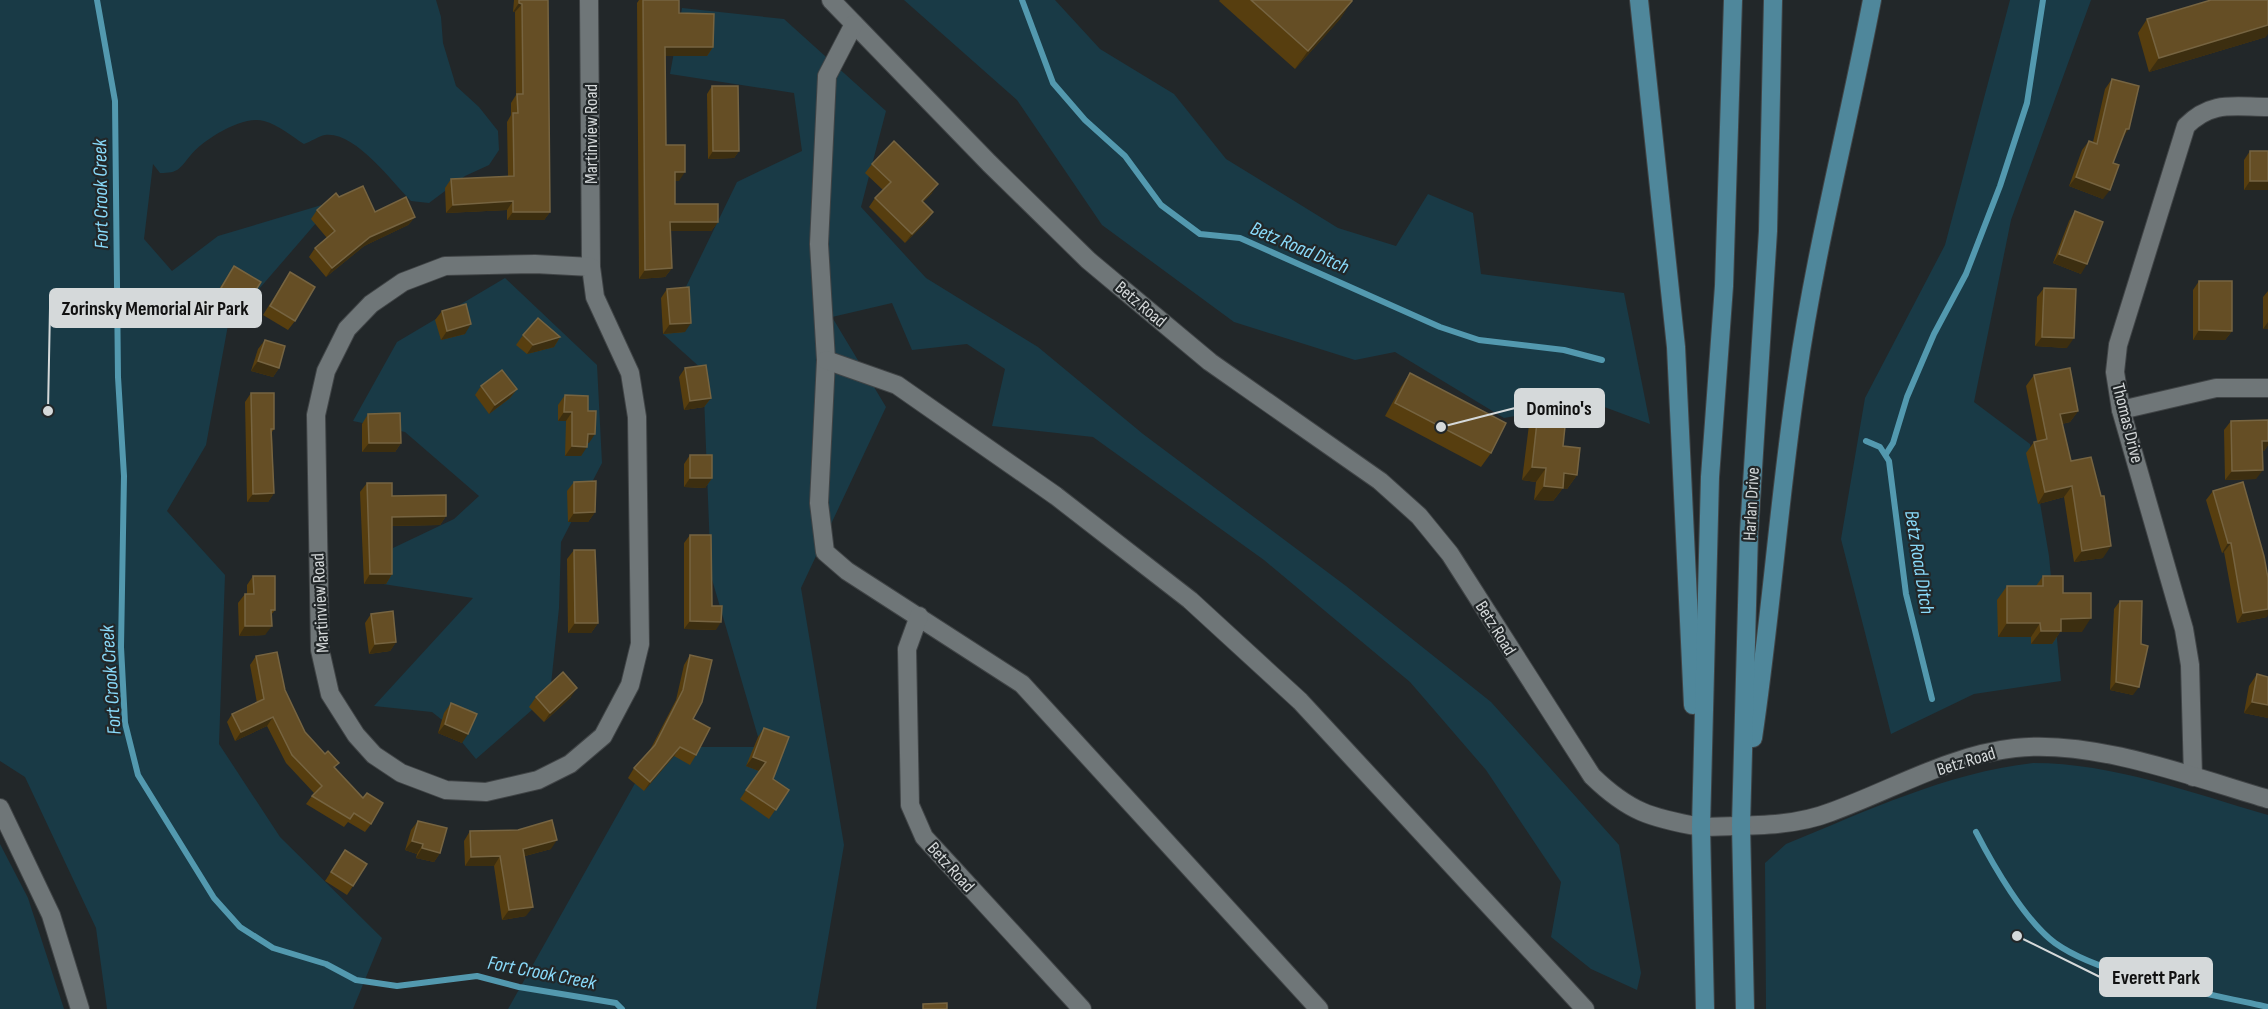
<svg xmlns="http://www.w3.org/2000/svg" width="2268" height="1009" font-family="'Sofia Sans Condensed',sans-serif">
<rect width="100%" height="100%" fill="#222729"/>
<!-- green -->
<g fill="#193a46">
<path d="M0 0H436L441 17 443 43 456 86 479 107 498 131 499 150 489 165 465 176 429 203 411 201C391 181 355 131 325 135 319 136 310 142 304 144 291 136 279 125 264 121 242 115 203 140 190 156 179 169 179 173 160 173L153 164 144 239 172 271 218 236 335 201 228 325 206 445 167 511 225 575 219 744 280 837 382 938 353 1009H107L96 928 25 777 0 761Z"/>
<path d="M904 0H1055L1100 49 1174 94 1226 159 1338 228 1396 246 1428 194 1473 213 1481 274 1624 293 1650 424 1591 402 1504 418 1395 352 1355 360 1234 322 1102 225 1017 100Z"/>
<path d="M2010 0H2091L2011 220 1974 402 2030 444 2049 556 2061 681 1974 694 1891 734 1841 539 1865 398 1945 245Z"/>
<path d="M682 8 784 19 886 111 861 207 926 278 1038 347 1143 434 1346 586 1491 702 1619 845 1641 973 1637 990 1591 969 1551 937 1561 882 1486 770 1410 682 1264 560 1093 437 992 426 1005 369 967 344 912 350 892 303 832 317 886 407 801 588 844 845 816 1009H508L647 762 699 747H761L711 576 703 370 663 334 737 182 802 151 794 93 670 74Z"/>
<path d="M505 278 597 365 602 463 561 542 559 608 550 694 476 759 446 723 432 712 374 706 473 598 383 584 393 548 454 519 479 496 405 432 353 421 397 342Z"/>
<path d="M2033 763C2114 763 2191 793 2268 815V1009H1766L1765 863 1786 844C1867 811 1946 773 2033 763Z"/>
<path d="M0 844 28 898 64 1009H0Z"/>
</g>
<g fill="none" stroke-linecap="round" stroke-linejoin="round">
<!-- stream -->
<g stroke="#5399af" stroke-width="6">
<path d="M97 0 115 101 118 377 124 476 121 647 125 723 138 775 214 898 240 927 273 948 326 964 356 980 397 986 477 976 519 987 616 1003 622 1009"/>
<path d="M1022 0 1053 83 1085 120 1125 156 1161 205 1200 234 1240 238 1440 327 1479 340 1564 350 1602 360"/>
<path d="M1866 441 1880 447 1889 461 1906 594 1932 699"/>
<path d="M1886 454 1893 443 1907 397 1934 334 1966 274 2000 186 2027 103 2043 0"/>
<path d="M1976 832C1993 865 2025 921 2055 943 2104 978 2208 993 2268 1007"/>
</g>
<defs>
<g id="minor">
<path d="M589 0 591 267"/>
<path d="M831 0 989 163 1088 260 1210 362 1380 481 1419 516 1450 554 1592 776C1629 812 1651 818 1701 827"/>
<path d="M854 24 827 76 819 244 826 360 819 503 825 552 847 571 1022 684 1319 1009"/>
<path d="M535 264 591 267 595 297 630 373 637 417 640 644 630 685 603 736 570 764 538 780 486 792 446 790 401 773 374 755 356 735 330 694 320 650 316 415 326 371 347 329 371 304 403 282 445 266Z"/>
<path d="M826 360 897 385 1056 496 1190 600 1300 701 1585 1009"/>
<path d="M2121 410 2216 388H2268"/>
<path d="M919 616 907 649 910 805 924 837 1082 1009"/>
<path d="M2193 777 2190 665 2184 629 2121 410 2115 372 2118 345 2186 126C2212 100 2234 107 2268 107"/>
<path d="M0 808 51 915 80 1009"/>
</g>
<path id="tertiary" d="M1701 827C1744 825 1790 828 1831 812 1892 790 1950 755 2015 748 2093 739 2193 777 2268 799"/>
<g id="primary">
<path d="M1639 0 1676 347 1693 705"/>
<path d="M1753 738C1771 618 1779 497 1797 378 1815 250 1848 126 1872 0"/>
<path d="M1705 1009 1701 827 1710 477 1724 286 1733 0"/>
<path d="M1745 1009 1741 825 1749 532 1768 231 1773 0"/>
</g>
</defs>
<!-- minor casing -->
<use href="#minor" stroke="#404446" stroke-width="20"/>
<!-- tertiary casing -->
<use href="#tertiary" stroke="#404446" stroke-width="20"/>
<!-- primary casing -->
<use href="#primary" stroke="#404446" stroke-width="20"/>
<!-- minor -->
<use href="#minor" stroke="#6f7678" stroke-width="18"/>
<!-- tertiary -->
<use href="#tertiary" stroke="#6f7678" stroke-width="18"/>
<!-- primary -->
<use href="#primary" stroke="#4f879b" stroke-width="18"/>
</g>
<!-- wall -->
<g fill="#573e0f">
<path d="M514 0H548L550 212 544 220H507V210L446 213 445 188 451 179 508 176 507 122 511 115V103L516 95 515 12H513Z"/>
<path d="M639 0H679V13L713 47 707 56H665L666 145 679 181H675V204L718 222 711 231H670L672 268 665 277 639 279 637 3Z"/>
<path d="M1220 0H1352L1340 19 1295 69 1219 1Z"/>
<path d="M2147 19 2266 37 2149 72 2138 33Z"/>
<path d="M2112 79 2122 139 2113 163 2103 199 2069 186 2082 150 2089 141 2093 142 2105 89Z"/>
<path d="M712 86 739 151 734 158 708 159 707 94Z"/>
<path d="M2250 151H2268V190H2244V160Z"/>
<path d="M872 164 932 193 923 202 933 212 927 221 905 243 869 207 875 198 883 190 865 173Z"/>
<path d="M339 197 375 212 415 217 408 225 364 246 326 277 309 257 315 248 327 238 311 219 317 210Z"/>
<path d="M2075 211 2081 274 2053 263 2069 221Z"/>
<path d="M234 266 247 304 241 313 214 297Z"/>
<path d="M290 272 295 321 288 330 263 315Z"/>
<path d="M2199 281 2232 331 2225 340H2193V290Z"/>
<path d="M2044 288 2067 348 2035 346 2037 297Z"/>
<path d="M667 289 685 332 663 334 661 298Z"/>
<path d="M2268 291V329H2263V297Z"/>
<path d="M442 311 465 334 441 340 435 320Z"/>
<path d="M523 335 560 337 554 347 527 354 516 345Z"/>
<path d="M265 340 279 368 273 377 251 371 258 349Z"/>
<path d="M685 368 711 398 704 407 684 410 679 377Z"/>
<path d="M1410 373 1491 453 1481 467 1385 416 1401 387Z"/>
<path d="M2034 375 2078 411 2070 422 2062 424 2071 461 2103 558 2074 562 2064 497 2038 504 2026 453 2034 442 2037 441 2026 386Z"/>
<path d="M481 386 517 389 510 398 489 414 475 395Z"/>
<path d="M251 393 274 429 272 432 274 493 268 502H247L245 402Z"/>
<path d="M565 395 589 443H587L581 456H565L566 421H558V405Z"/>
<path d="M1539 404 1563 446 1577 475 1567 489 1563 488 1553 501 1534 500 1536 482 1522 480 1530 417Z"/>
<path d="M368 414 401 443 395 452H362V424Z"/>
<path d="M2268 420V445L2264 451H2262L2256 479 2225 480 2224 430 2231 421Z"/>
<path d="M690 455 712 478 705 488 684 487V464Z"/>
<path d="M574 482 595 512 588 522H568L567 491Z"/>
<path d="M367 483 392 496 446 516 440 525 392 526V574L386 584H364L360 492Z"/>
<path d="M2213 491 2267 617 2237 623 2224 552 2222 553 2206 500Z"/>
<path d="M690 535 712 606 716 630 684 629V543Z"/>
<path d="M574 550 598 623 591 633H568L567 559Z"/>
<path d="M253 576 275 610 271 615 265 635 239 636 238 603 245 594H247V585Z"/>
<path d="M2043 576 2063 593 2082 632H2060L2052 644H2031V637H1998L1997 600 2007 586H2036Z"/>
<path d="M2120 601 2133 695 2110 690 2114 609Z"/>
<path d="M371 614 396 642 390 651 369 654 365 623Z"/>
<path d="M690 655 693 719 696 755 690 765 674 756 644 791 628 778 634 768 650 750 676 700 684 665Z"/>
<path d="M256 656 285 690 305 732 335 768 371 824 365 832 348 822 344 827 306 804 314 793 286 763 267 726 235 741 227 722 232 714 257 703 250 665Z"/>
<path d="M2257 674 2268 718 2244 713 2249 686Z"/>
<path d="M536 697H571L544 722 529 707Z"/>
<path d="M451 703 462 743 438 733 444 713Z"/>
<path d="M764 728 773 779 789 790 769 819 740 799 759 771 746 766 758 737Z"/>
<path d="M418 821 440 853 434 862 416 858 417 854 405 850 411 830Z"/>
<path d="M470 831 551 849 525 856 526 916 502 920 494 866H465L464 841Z"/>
<path d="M345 850 353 886 347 895 325 881Z"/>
</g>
<!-- shaded-wall -->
<g fill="#3c2e10">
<path d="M1352 1 1340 19 1295 69 1308 51Z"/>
<path d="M519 3 522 4 515 12H513Z"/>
<path d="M2268 25V34L2266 37 2149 72 2159 58Z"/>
<path d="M665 47H713L707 56H659Z"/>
<path d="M2126 129H2129L2122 139Z"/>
<path d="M713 151H739L734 158 708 159Z"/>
<path d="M675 172H685L679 181H669Z"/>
<path d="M2076 177 2110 190 2103 199 2069 186Z"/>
<path d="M2250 181H2268V190H2244Z"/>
<path d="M938 184 932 193 915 210 922 201Z"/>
<path d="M513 201 507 210 446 213 453 205Z"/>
<path d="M513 212H550L544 220H507Z"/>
<path d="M933 212 927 221 905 243 912 234Z"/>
<path d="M415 217 408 225 364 246 326 277 332 268 370 237Z"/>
<path d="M670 222H718L711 231H664Z"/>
<path d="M2059 254 2087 264 2081 274 2053 263Z"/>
<path d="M672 268 665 277 639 279 645 270Z"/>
<path d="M2268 322V329H2263Z"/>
<path d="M691 323 685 332 663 334 670 324Z"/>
<path d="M471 324 465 334 441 340 447 331Z"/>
<path d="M2199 330 2232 331 2225 340H2193Z"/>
<path d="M560 337 554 347 527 354 533 345Z"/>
<path d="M2042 337 2074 338 2067 348 2035 346Z"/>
<path d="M258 361 279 368 273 377 251 371Z"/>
<path d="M517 389 510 398 489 414 495 405Z"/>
<path d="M711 398 704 407 684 410 690 401Z"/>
<path d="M2078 411 2070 422 2052 426 2060 414Z"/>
<path d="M564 412H572L566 421H558Z"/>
<path d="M588 434H595L589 443H581Z"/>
<path d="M2262 441H2268V445L2264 451H2256Z"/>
<path d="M369 443H401L395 452H362Z"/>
<path d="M572 446 587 447 581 456H565Z"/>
<path d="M1532 467 1546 468 1536 482 1522 480Z"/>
<path d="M2263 470 2256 479 2225 480 2232 471Z"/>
<path d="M1564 473 1577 475 1567 489 1563 488 1553 501 1534 500 1544 486Z"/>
<path d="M690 478H712L705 488 684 487Z"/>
<path d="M2072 486 2064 497 2038 504 2045 492Z"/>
<path d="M274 493 268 502H247L253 494Z"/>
<path d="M595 512 588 522H568L574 513Z"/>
<path d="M446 516 440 525 385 526 392 517Z"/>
<path d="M2228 543H2231L2224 552 2222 553Z"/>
<path d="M2111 546 2103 558 2074 562 2082 551Z"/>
<path d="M370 574H392L386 584H364Z"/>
<path d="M2268 609V615L2267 617 2237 623 2243 613Z"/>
<path d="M2091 618 2082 632H2060L2052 644H2031L2041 631 2061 619Z"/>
<path d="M690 621 721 622 716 630 684 629Z"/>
<path d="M575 623H598L591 633H568Z"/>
<path d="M2007 623H2040L2031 637H1998Z"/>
<path d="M245 626H272L265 635 239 636Z"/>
<path d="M396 642 390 651 369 654 375 644Z"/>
<path d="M2116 682 2139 687 2133 695 2110 690Z"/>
<path d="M577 688 571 697 544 722 550 713Z"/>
<path d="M2252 702 2268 705V718L2244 713Z"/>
<path d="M273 717 267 726 235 741 241 732Z"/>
<path d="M445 724 468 734 462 743 438 733Z"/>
<path d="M680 747 674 756 644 791 650 782Z"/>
<path d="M753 757 766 762 759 771 746 766Z"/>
<path d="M557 840 551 849 517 858 523 849Z"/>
<path d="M412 841 423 844 417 854 405 850Z"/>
<path d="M422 848 440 853 434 862 416 858Z"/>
<path d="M500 856 494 866H465L471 857Z"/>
<path d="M533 907 526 916 502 920 509 910Z"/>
</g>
<!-- building -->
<g fill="#654e25" stroke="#766441" stroke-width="1.5">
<path d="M519 0H548L550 212H513V201L453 205 451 179 514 176 513 113H518L517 94H523L522 4 519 3Z"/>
<path d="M643 0H679V13L714 14 713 47H665L666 145H685V172H675V204H718V222H670L672 268 645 270Z"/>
<path d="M1251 0H1352V1L1308 51Z"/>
<path d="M2211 0H2268V25L2159 58 2147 19Z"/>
<path d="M2112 79 2139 86 2129 129H2126L2113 163 2119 165 2110 190 2076 177 2089 141 2097 144Z"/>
<path d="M712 86H738L739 151H713Z"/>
<path d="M894 141 938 184 922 201 933 212 912 234 875 198 891 182 872 164Z"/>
<rect x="2250" y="151" width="18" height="30"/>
<path d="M363 186 375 212 406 197 415 217 370 237 332 268 315 248 335 231 317 210 336 193 339 197Z"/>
<path d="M2075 211 2103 222 2087 264 2059 254Z"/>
<path d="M234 266 261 282 247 304 221 288Z"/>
<path d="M290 272 315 287 295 321 270 306Z"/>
<path d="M2199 281H2232V331L2199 330Z"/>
<path d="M689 287 691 323 670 324 667 289Z"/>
<path d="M2044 288 2076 289 2074 338 2042 337Z"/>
<path d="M466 304 471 324 447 331 442 311Z"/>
<path d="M538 318 560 337 533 345 523 335Z"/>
<path d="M265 340 285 346 279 368 258 361Z"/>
<path d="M706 365 711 398 690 401 685 368Z"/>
<path d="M2070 368 2078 411 2060 414 2071 461 2091 457 2101 496H2104L2111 546 2082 551 2072 486 2045 492 2034 442 2047 439 2034 375Z"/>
<path d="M502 370 517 389 495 405 481 386Z"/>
<path d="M1410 373 1506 423 1491 453 1395 403Z"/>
<path d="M251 393H274V429H271L274 493 253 494Z"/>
<path d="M565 395 588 396V411H596L595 434H588L587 447 572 446V412H564Z"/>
<path d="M1539 404 1567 407 1563 446 1580 448 1577 475 1564 473 1563 488 1544 486 1546 468 1532 467Z"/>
<path d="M400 413 401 443H369L368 414Z"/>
<path d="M2268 420V441H2262L2263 470 2232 471 2231 421Z"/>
<rect x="690" y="455" width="22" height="23"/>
<path d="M596 481 595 512 574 513V482Z"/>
<path d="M2243 482 2264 556 2268 578V609L2243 613 2231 543H2228L2213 491Z"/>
<path d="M367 483H392V496L446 495V516L392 517V574H370Z"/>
<path d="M690 535H711L712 606H722L721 622 690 621Z"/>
<path d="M574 550H595L598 623H575Z"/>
<path d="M253 576H275V610H271L272 626H245V594H254Z"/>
<path d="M2043 576H2063V593H2091V618L2061 619V631H2041L2040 623H2007V586H2043Z"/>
<path d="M2120 601H2142L2141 644 2148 646 2139 687 2116 682Z"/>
<path d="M393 611 396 642 375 644 371 614Z"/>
<path d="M277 652 285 690 305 732 325 754 328 751 339 763 334 767 363 798 367 793 383 803 371 824 354 813 350 819 312 796 322 786 292 755 273 717 241 732 232 714 264 699 256 656Z"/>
<path d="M690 655 712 660 702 702 693 719 710 728 696 755 680 747 650 782 634 768 655 745 683 690Z"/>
<path d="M563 672 577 688 550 713 536 697Z"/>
<path d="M2257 674 2268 677V705L2252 702Z"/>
<path d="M451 703 477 714 468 734 445 724Z"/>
<path d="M764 728 789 737 773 779 789 790 776 810 746 790 766 762 753 757Z"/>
<path d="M552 820 557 840 523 849 533 907 509 910 500 856 471 857 470 831 518 830Z"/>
<path d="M418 821 447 828 440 853 422 848 423 844 412 841Z"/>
<path d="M345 850 367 864 353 886 331 872Z"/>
<path d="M947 1003V1009H923V1004Z"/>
</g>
<g text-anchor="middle" stroke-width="4.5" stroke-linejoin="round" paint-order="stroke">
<!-- street labels -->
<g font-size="18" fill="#d5d9da" stroke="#222729">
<text transform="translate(591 134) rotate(-90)" y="6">Martinview Road</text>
<text transform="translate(1141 304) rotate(40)" y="6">Betz Road</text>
<text transform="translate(2128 423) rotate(76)" y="6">Thomas Drive</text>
<text transform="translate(1751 504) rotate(-87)" y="6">Harlan Drive</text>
<text transform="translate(320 603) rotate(-93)" y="6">Martinview Road</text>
<text transform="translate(1496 628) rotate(58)" y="6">Betz Road</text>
<text transform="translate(1966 761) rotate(-17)" y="6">Betz Road</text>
<text transform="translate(951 867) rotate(48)" y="6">Betz Road</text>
</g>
<!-- water labels -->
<g font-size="20" font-style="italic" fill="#89dafa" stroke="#222729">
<text transform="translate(100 194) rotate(-91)" y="7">Fort Crook Creek</text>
<text transform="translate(1300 247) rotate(23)" y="7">Betz Road Ditch</text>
<text transform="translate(1920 562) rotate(81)" y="7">Betz Road Ditch</text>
<text transform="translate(110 680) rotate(-94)" y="7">Fort Crook Creek</text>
<text transform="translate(542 972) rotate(11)" y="7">Fort Crook Creek</text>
</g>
</g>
<!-- callouts -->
<path fill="none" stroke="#d5d9da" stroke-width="2" d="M48 411L50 308M1441 427L1515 408M2017 936L2100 977"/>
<g fill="#d5d9da" stroke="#222729" stroke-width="2">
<circle cx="48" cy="411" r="6"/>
<circle cx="1441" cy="427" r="6"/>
<circle cx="2017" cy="936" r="6"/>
</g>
<g fill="#d5d9da" stroke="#d5d9da" stroke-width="2">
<rect x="50" y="289" width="211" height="38" rx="6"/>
<rect x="1515" y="389" width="89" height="38" rx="6"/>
<rect x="2100" y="958" width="112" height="38" rx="6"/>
</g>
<g font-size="20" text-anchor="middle" font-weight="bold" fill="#111">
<text x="155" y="315">Zorinsky Memorial Air Park</text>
<text x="1559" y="415">Domino's</text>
<text x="2156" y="984">Everett Park</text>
</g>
</svg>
